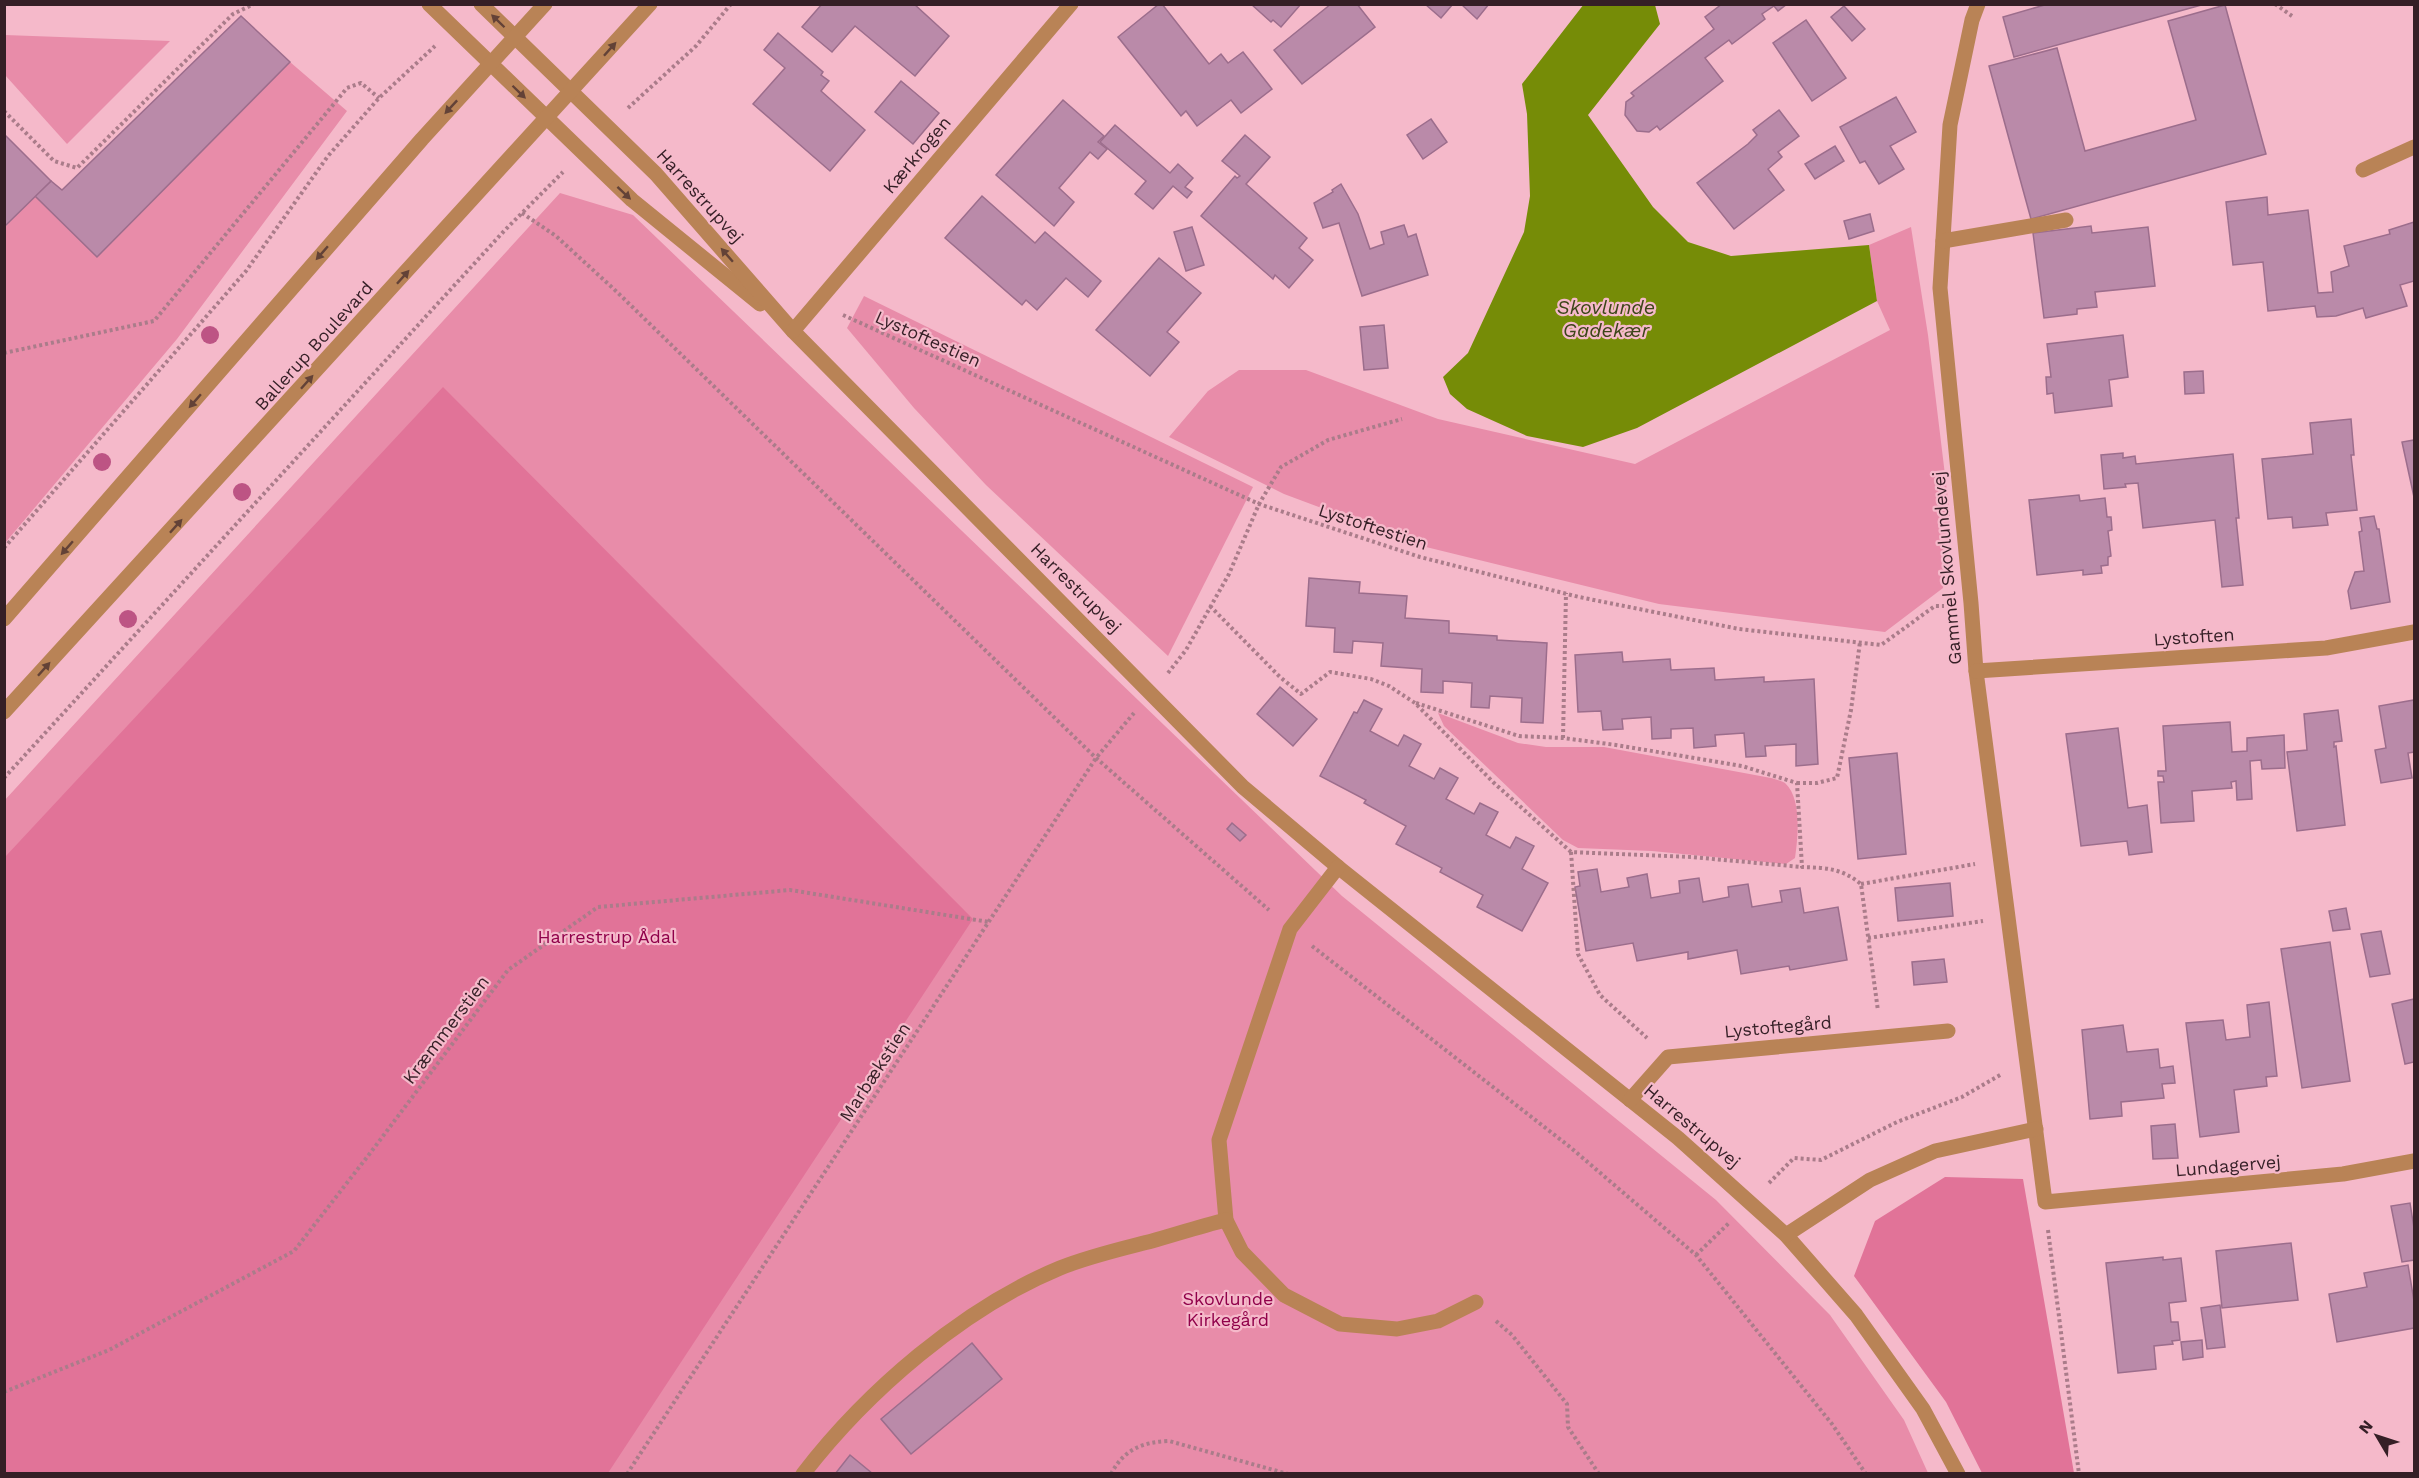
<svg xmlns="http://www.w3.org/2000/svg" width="2419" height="1478" font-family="'Work Sans',sans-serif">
<rect width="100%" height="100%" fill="#f5b9ca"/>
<!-- green -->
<g fill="#e88ca9">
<path d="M5 35 170 41 67 144 5 75Z"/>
<path d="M290 62 347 111 177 339 5 543V227L35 196 97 257Z"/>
<path d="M560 193 633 215 1342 896 1716 1200 1830 1315 1904 1420 1928 1473H5L4 801Z"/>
<path d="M1911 227 1928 335 1950 516 1943 588 1885 632 1659 604 1426 547 1284 494 1169 437 1208 391 1239 370H1306L1438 419 1635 464 1890 330 1877 301 1869 245Z"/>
<path d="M864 296 1253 487 1168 656 986 485 914 408 847 328Z"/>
<path d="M1438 713 1518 743 1546 747H1604L1771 778C1775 779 1782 781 1785 783 1802 798 1798 838 1795 858L1786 864 1652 851 1578 848 1563 840 1444 726Z"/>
</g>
<!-- forest -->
<g fill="#e17398">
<path d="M443 387 973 919 608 1473H5V857Z"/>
<path d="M1945 1177 2023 1179 2074 1473H1982L1946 1402 1854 1276 1875 1221Z"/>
</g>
<!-- water -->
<path fill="#768c07" d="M1584 4 1655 5 1660 24 1588 115 1653 207 1688 242 1731 256 1869 245 1877 301 1637 428 1583 447 1527 436 1467 409 1450 394 1443 377 1468 353 1524 232 1530 196 1527 114 1522 84Z"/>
<!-- building -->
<g fill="#ba8aa9" stroke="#9c6d8c" stroke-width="1.5">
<path d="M822 4H914L949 36 915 76 855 26 832 52 802 27Z"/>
<path d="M1159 4H1162L1209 64 1221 54 1228 63 1243 52 1272 89 1241 113 1231 100 1197 126 1186 111 1181 116 1118 37Z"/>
<path d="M1251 4H1301L1281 27 1273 20 1271 22Z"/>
<path d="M1331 4H1357L1375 27 1302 84 1274 50Z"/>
<path d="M1425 4H1453L1441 18Z"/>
<path d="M1461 4H1489L1477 19Z"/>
<path d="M1722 4H1787L1778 11 1774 6 1762 14 1765 19 1732 44 1729 40 1705 58 1723 81 1660 130 1657 126 1649 132 1637 131 1625 115 1626 102 1634 96 1631 93 1714 29 1705 17Z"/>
<path d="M2048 4H2205L2014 57 2003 17Z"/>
<path d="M2225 5 2266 154 2031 219 1989 66 2057 48 2085 151 2196 120 2168 21Z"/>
<path d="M1844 6 1865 29 1852 41 1831 17Z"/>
<path d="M241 16 290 62 97 257 35 196 51 181 62 190Z"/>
<path d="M1806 20 1846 78 1812 101 1773 43Z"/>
<path d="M778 33 823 72 821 75 829 81 821 91 865 130 830 171 753 104 785 68 764 50Z"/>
<path d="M901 81 939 113 913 144 875 112Z"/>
<path d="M1896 97 1916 132 1890 146 1904 169 1879 184 1865 161 1860 163 1840 127Z"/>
<path d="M1063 100 1104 136 1098 142 1107 149 1098 159 1090 152 1059 188 1074 202 1054 226 996 175Z"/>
<path d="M1779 110 1799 136 1778 152 1782 157 1768 169 1784 190 1734 229 1697 183 1748 144 1757 135 1753 130Z"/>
<path d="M1431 119 1447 142 1423 159 1407 135Z"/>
<path d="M1115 125 1170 173 1178 164 1193 178 1185 187 1192 192 1187 198 1173 186 1153 209 1135 194 1146 181 1100 142Z"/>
<path d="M4 134 51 181 4 227Z"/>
<path d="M1245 135 1270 157 1246 184 1307 238 1299 248 1313 260 1289 288 1275 275 1273 279 1201 216 1235 176 1237 178 1240 176 1222 161Z"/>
<path d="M1835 146 1844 161 1815 179 1805 164Z"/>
<path d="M1341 184 1358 214 1370 249 1384 244 1381 232 1404 225 1408 237 1416 234 1428 275 1362 296 1339 223 1323 228 1314 203 1333 192 1332 190Z"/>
<path d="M982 196 1035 243 1045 232 1101 281 1088 297 1066 278 1037 310 1026 300 1022 305 945 238Z"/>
<path d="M2267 197 2268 215 2308 210 2318 293 2333 292 2331 272 2349 266 2344 246 2390 234 2389 230 2414 222V281L2400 285 2407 306 2366 318 2363 308 2336 316 2317 317 2315 306 2268 311 2263 262 2233 265 2226 202Z"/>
<path d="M1870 214 1874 231 1849 239 1844 221Z"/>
<path d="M2091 226 2092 233 2148 227 2155 286 2095 292 2097 307 2077 309V314L2044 318 2033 233Z"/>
<path d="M1192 227 1204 265 1186 271 1174 232Z"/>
<path d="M1159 258 1201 293 1167 332 1179 342 1150 376 1096 330Z"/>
<path d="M1384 325 1388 368 1364 370 1360 327Z"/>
<path d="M2123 335 2128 377 2109 380 2112 406 2055 413 2053 393 2047 394 2046 377H2051L2047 344Z"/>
<path d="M2203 371 2204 393 2185 394 2184 372Z"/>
<path d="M2351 419 2354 455H2351L2357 510 2326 513 2328 525 2293 528 2292 517 2268 519 2262 459 2313 454 2310 423Z"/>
<path d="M2414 440V497L2402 442Z"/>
<path d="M2123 453V458L2135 456 2136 464 2233 454 2239 518H2236L2243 585 2222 587 2215 520 2143 528 2138 483 2125 484 2126 487 2104 489 2101 455Z"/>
<path d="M2079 495 2080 501 2105 498 2107 517H2111L2112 530 2108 531 2111 556 2108 557V565L2101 566 2102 573 2083 575V570L2037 575 2029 500Z"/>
<path d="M2374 516 2377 529H2379L2390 602 2351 609 2348 591 2355 572 2364 571 2359 532 2362 531 2360 518Z"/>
<path d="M1309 578 1360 582 1359 593 1407 596 1405 618 1449 621V633L1497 636V640L1547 643 1543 723 1521 722 1522 698 1490 696 1489 708 1471 707 1472 683 1443 681V693L1421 692 1422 669 1381 666 1383 643 1353 641 1352 653 1334 652 1335 628 1306 626Z"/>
<path d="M1622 652 1623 662 1670 659 1671 670 1714 668 1715 680 1764 677V682L1814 679 1818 764 1796 766V744L1765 746 1766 756 1746 757 1744 733 1715 735 1716 746 1694 748 1693 728 1671 729V738L1652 739 1651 717 1622 719 1623 729 1603 730 1601 711 1578 712 1575 655Z"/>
<path d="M1280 687 1317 719 1293 746 1257 714Z"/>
<path d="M1364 700 1382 709 1370 731 1398 746 1404 735 1421 744 1409 766 1434 779 1440 768 1458 778 1446 799 1474 814 1480 803 1498 812 1486 835 1510 848 1516 837 1534 846 1522 869 1548 883 1522 931 1477 907 1483 895 1440 872 1442 868 1396 844 1406 826 1364 803 1366 800 1320 776 1354 712 1357 713Z"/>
<path d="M2414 700V752L2408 753 2412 778 2381 783 2375 750 2386 748 2379 706Z"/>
<path d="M2338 710 2342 741 2334 742V747L2336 746 2345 825 2297 831 2287 752 2307 750 2304 714Z"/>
<path d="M2230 722 2232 752 2247 751V738L2284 735 2285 768 2262 769 2261 760 2250 761 2252 799 2237 800 2236 781 2231 782 2232 788 2192 791 2194 821 2161 823 2158 782H2164L2163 776H2158V771H2166L2163 726Z"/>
<path d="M2118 728 2128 808 2147 805 2152 852 2129 855 2127 841 2081 846 2066 734Z"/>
<path d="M1897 753 1906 854 1858 859 1849 758Z"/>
<path d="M1232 823 1246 835 1240 841 1227 829Z"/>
<path d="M1597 869 1601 892 1629 887 1627 878 1647 874 1651 898 1680 893 1679 881 1699 878 1703 902 1729 897 1728 887 1748 884 1752 907 1782 902 1780 891 1800 888 1804 913 1838 907 1847 960 1790 970 1789 966 1741 974 1737 950 1688 959V952L1637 961 1633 943 1586 951 1575 887 1580 886 1578 872Z"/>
<path d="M1950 883 1953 916 1898 921 1895 888Z"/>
<path d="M2346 908 2350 929 2333 931 2329 911Z"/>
<path d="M2381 931 2390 974 2370 977 2361 934Z"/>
<path d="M2330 942 2350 1081 2302 1088 2281 949Z"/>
<path d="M1944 959 1947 982 1914 985 1912 962Z"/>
<path d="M2414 999V1062L2405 1064 2392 1004Z"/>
<path d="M2269 1002 2277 1076 2266 1077 2267 1086 2234 1090 2239 1132 2200 1137 2186 1023 2223 1020 2226 1040 2250 1037 2247 1005Z"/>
<path d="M2123 1025 2127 1052 2158 1049 2160 1068 2173 1066 2175 1083 2162 1084 2164 1098 2121 1102 2122 1116 2090 1119 2082 1030Z"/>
<path d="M2175 1124 2178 1158 2153 1159 2151 1126Z"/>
<path d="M2410 1203 2414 1228V1260L2402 1262 2391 1206Z"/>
<path d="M2291 1243 2298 1300 2222 1308 2216 1251Z"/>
<path d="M2163 1257V1260L2181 1258 2186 1301 2169 1303 2171 1322H2178L2180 1340 2172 1341 2173 1344 2154 1346 2156 1369 2118 1373 2106 1263Z"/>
<path d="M2408 1265 2414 1301V1328L2337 1342 2329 1294 2367 1287 2364 1273Z"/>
<path d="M2220 1305 2225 1347 2207 1349 2201 1308Z"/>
<path d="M2202 1340 2203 1357 2183 1360 2181 1342Z"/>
<path d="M972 1343 1002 1379 911 1454 881 1419Z"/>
<path d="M850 1455 873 1474H835Z"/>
</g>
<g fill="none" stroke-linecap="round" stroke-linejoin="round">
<!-- path -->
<g stroke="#aa7c8a" stroke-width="4" stroke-dasharray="3 3" stroke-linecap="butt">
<path d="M2275 4 2292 16"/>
<path d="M628 108 696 46 731 4"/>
<path d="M4 111 54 161 77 168 233 14 254 4"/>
<path d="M522 213 556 236 617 292 1096 758 1269 910"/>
<path d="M843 315 1259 504 1420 557 1579 597 1739 629 1881 645 1935 606H1944"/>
<path d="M4 353 154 321 347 88 361 83 379 98"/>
<path d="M4 548 246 271 328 156 379 98 435 46"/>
<path d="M1210 606 1280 677 1301 694 1330 672 1371 679 1389 686 1415 703 1493 782 1571 852 1691 857 1802 867"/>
<path d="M1168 673 1186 650 1229 574 1259 504 1281 467 1328 440 1402 419"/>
<path d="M1416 703 1519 736 1563 738 1616 745 1742 766 1797 783 1802 867C1827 868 1841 868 1861 884L1878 1011"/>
<path d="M1563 738 1566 593"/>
<path d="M4 778 504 231 563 172"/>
<path d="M1797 783H1817L1837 778 1851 710 1860 642"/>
<path d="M1571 852 1578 954 1600 995 1647 1038"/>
<path d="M1861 884 1975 864"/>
<path d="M1868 938 1983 921"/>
<path d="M1312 946 1570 1147 1696 1255 1832 1424 1866 1474"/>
<path d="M1769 1183 1794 1158 1821 1160 1897 1122 1962 1097 2002 1074"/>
<path d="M2048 1230 2079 1474"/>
<path d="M1696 1255 1730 1222"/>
<path d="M1496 1321 1512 1335 1567 1404 1568 1427 1599 1474"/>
<path d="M4 1392 109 1350 294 1251 371 1152 508 970 598 907 790 890 989 922"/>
<path d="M627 1474 1096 758 1134 713"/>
<path d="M1111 1474C1124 1449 1143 1442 1169 1441L1288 1474"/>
</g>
<!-- minor -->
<g stroke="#b98356" stroke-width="15">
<path d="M429 4 632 200 760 304"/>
<path d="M481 4 656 174 793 331 1243 787 1338 867 1678 1138 1786 1235 1856 1315 1923 1409 1958 1474"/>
<path d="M1978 4 1972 20 1950 125 1940 288 1971 603 1976 671 2045 1202 2343 1174 2414 1161"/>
<path d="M2363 170 2414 147"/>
<path d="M1943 241 2066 220"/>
<path d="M793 331 1071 4"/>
<path d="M4 619 422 139 545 4"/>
<path d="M1976 671 2326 648 2414 632"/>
<path d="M4 712 650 4"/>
<path d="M1338 867 1290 929 1219 1140 1226 1220 1242 1252 1284 1295 1340 1324 1397 1329 1438 1321 1476 1302"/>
<path d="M1630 1100 1668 1057 1948 1031"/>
<path d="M1786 1235 1870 1180 1935 1151 2036 1129"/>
<path d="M803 1474C867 1391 963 1308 1060 1268 1090 1256 1121 1249 1152 1241 1177 1234 1201 1226 1226 1220"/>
</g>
</g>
<!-- trees -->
<g fill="#bd5484">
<circle cx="210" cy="335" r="9"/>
<circle cx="102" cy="462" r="9"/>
<circle cx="242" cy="492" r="9"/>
<circle cx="128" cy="619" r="9"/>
</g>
<!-- one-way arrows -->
<defs><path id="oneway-solid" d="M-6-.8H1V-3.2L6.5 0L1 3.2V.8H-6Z" transform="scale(1.5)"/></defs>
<g fill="#634237">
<use href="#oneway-solid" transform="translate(498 21) rotate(-136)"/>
<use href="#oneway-solid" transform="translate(610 49) rotate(-48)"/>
<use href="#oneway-solid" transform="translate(519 92) rotate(44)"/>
<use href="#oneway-solid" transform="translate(451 107) rotate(133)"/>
<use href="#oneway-solid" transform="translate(624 193) rotate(43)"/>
<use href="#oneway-solid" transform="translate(322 253) rotate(131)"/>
<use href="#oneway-solid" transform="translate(727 255) rotate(-131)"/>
<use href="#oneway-solid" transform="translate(403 277) rotate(-48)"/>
<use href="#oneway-solid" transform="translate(307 382) rotate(-48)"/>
<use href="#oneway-solid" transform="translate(195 401) rotate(131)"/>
<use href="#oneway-solid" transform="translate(176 526) rotate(-48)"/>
<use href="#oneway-solid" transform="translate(67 548) rotate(131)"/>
<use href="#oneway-solid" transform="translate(44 669) rotate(-48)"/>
</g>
<g text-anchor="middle" stroke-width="4.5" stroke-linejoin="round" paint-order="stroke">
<!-- street labels -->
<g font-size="18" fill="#351f26" stroke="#f5b9ca">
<text transform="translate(917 155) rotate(-50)" y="6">Kærkrogen</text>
<text transform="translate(700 196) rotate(48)" y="6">Harrestrupvej</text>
<text transform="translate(928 339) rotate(24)" y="6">Lystoftestien</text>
<text transform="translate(314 346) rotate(-48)" y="6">Ballerup Boulevard</text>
<text transform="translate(1373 527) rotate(18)" y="6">Lystoftestien</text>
<text transform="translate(1947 568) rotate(-95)" y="6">Gammel Skovlundevej</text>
<text transform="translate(1076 588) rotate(45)" y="6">Harrestrupvej</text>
<text transform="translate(2194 637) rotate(-4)" y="6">Lystoften</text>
<text transform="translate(1778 1027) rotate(-5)" y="6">Lystoftegård</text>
<text transform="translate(446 1030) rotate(-53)" y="6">Kræmmerstien</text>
<text transform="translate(875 1072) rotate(-57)" y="6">Marbækstien</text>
<text transform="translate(1692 1126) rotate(40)" y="6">Harrestrupvej</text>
<text transform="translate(2228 1166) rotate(-5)" y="6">Lundagervej</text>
</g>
<!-- park labels -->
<g font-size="18" fill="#90014a" stroke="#f5b9ca">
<text x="607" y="943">Harrestrup Ådal</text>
<text x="1228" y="1305">Skovlunde<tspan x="1228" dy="21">Kirkegård</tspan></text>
</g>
<!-- water labels -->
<g font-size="20" font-style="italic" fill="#3c4518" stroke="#f5b9ca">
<text x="1606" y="314">Skovlunde<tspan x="1606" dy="23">Gadekær</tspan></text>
</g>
</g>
<!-- border -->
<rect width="2419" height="1478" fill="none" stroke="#351f26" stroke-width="12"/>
<!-- north arrow -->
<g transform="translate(2377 1436) rotate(309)" stroke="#f5b9ca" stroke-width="4.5" paint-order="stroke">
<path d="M0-4.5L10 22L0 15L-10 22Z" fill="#351f26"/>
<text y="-9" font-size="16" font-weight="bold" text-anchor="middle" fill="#351f26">N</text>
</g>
</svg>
